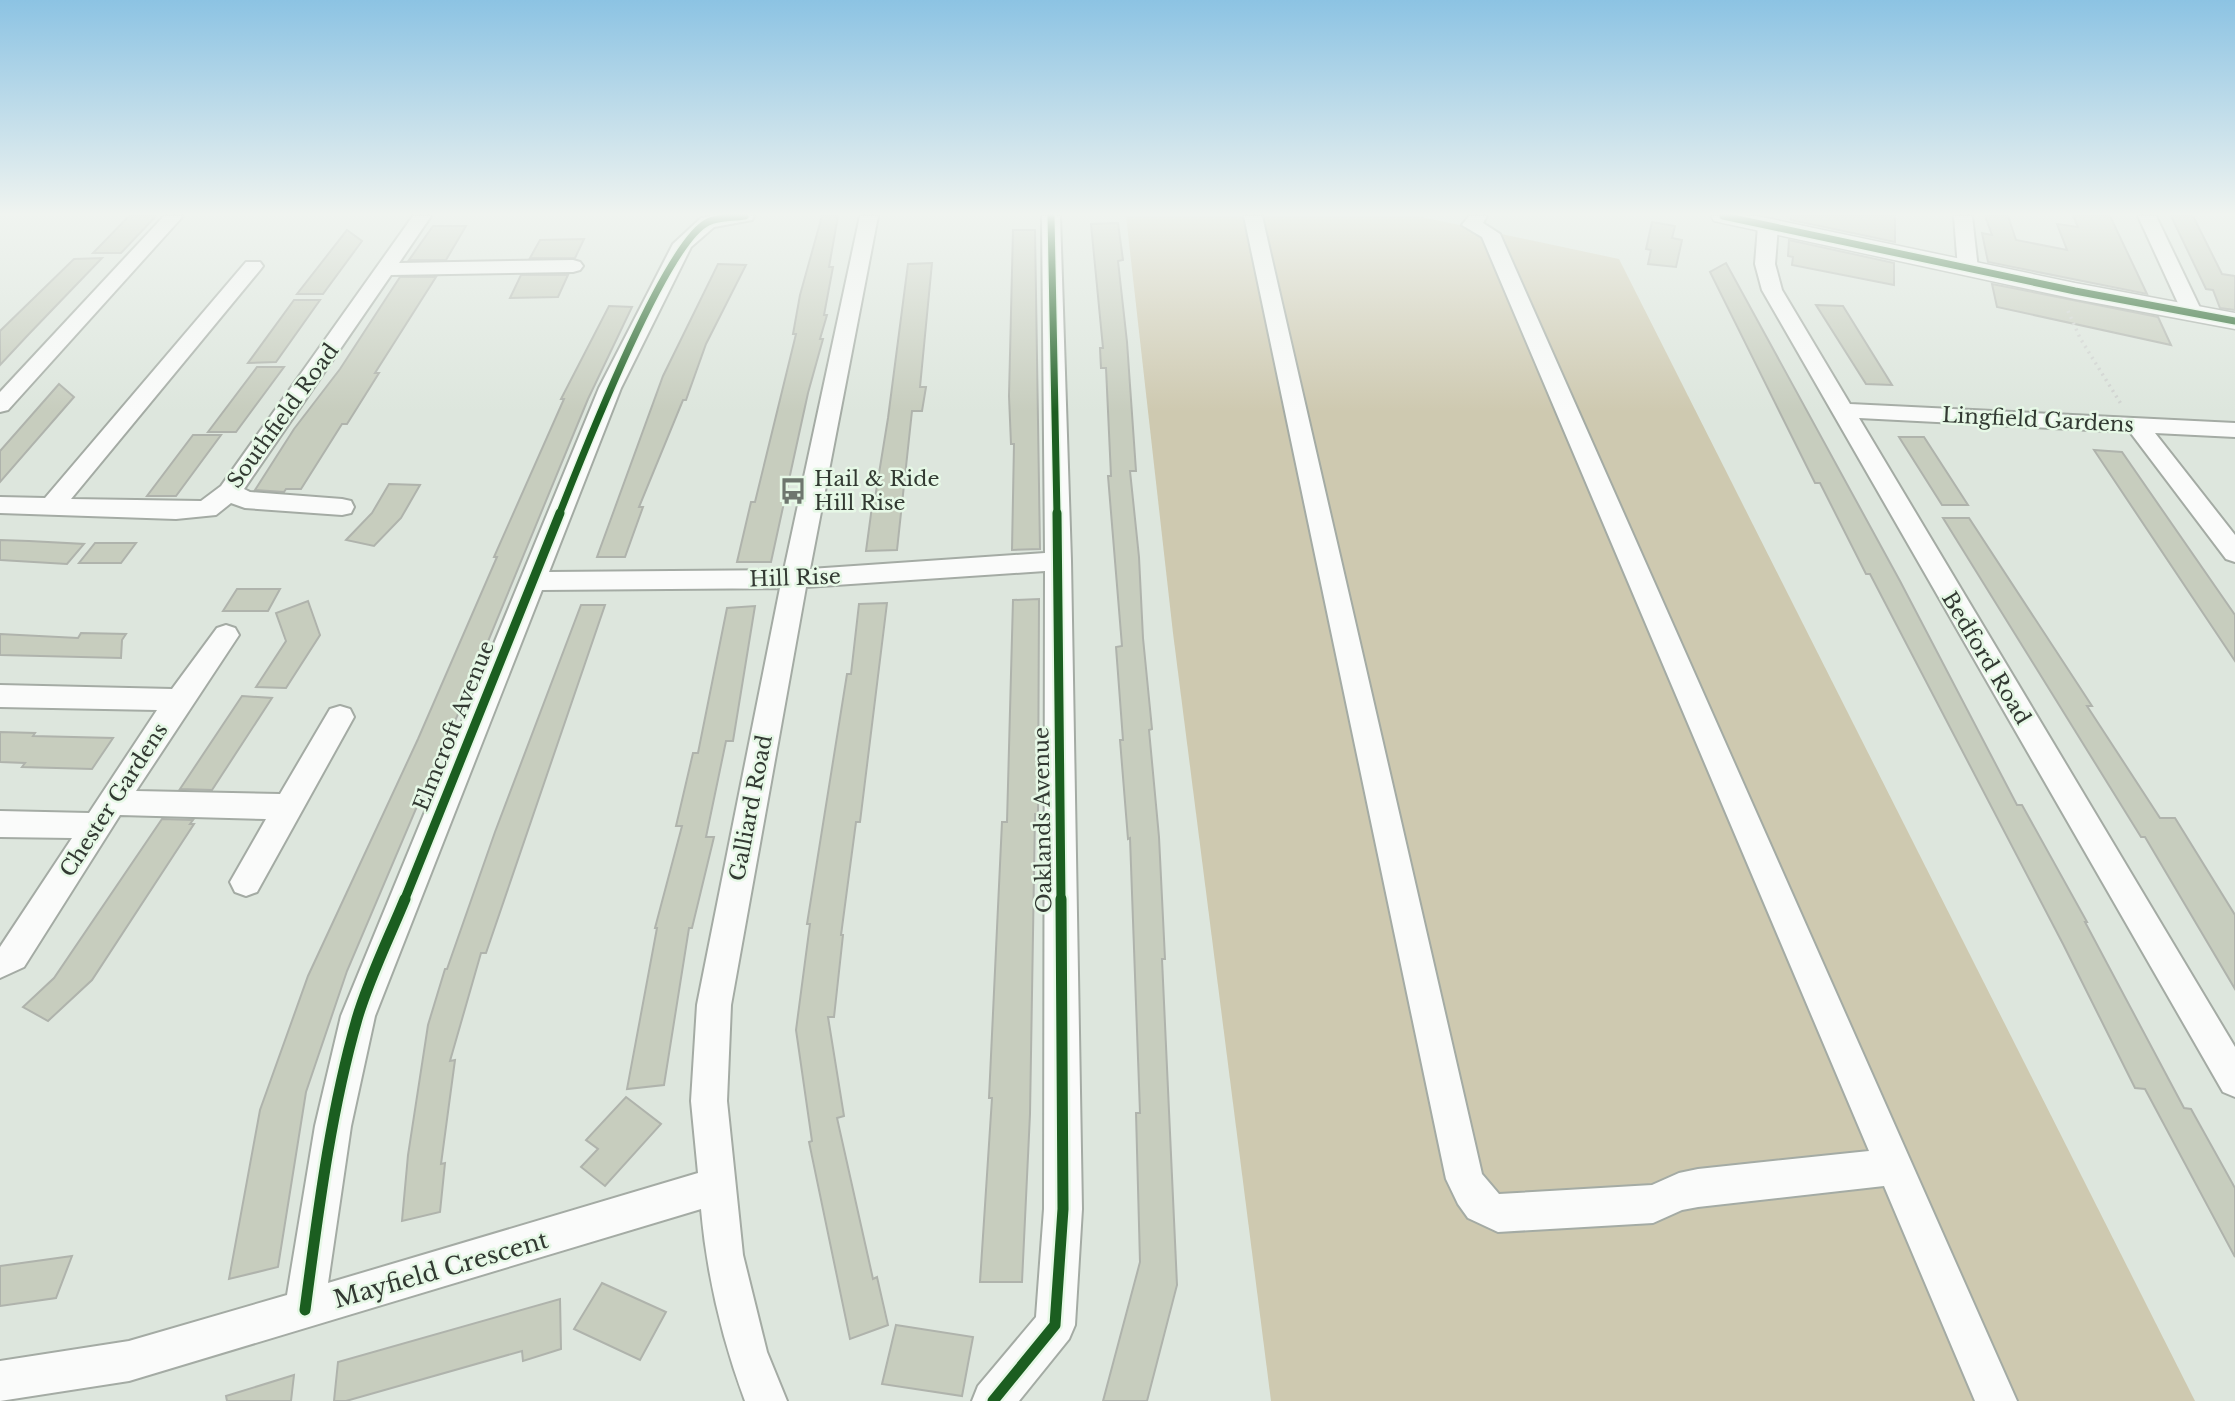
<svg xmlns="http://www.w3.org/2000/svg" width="2235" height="1401" font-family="'Libre Baskerville',serif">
<rect width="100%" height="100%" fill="#dde6dd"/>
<!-- green -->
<path fill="#cec9b0" d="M1126 216H1417L1619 259 2195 1401H1271L1173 633Z"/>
<!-- building -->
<g fill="#c7cdbe" stroke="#afb3ac" stroke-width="2">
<path d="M129 216H156L121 253H93Z"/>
<path d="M822 216H838L829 267H833L824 315H827L820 339H823L808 393 771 562H737L751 502H755L796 334H793L800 295Z"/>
<path d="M1791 216H1895V242L1791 220Z"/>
<path d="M1985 216H2008L2016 240 2067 250 2057 224 2078 227 2073 216H2110L2147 294 1988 262 1982 233 1992 235Z"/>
<path d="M2171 216H2193L2222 274 2235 276V310L2220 308 2213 290 2206 289Z"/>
<path d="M1652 222 1675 226 1672 238 1682 240 1676 267 1648 264 1651 250 1646 249Z"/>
<path d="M1118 223 1123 260 1118 261 1127 342 1136 471H1130L1139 557 1143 638 1152 729 1149 730 1159 837 1165 959H1162L1177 1285 1147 1401H1103L1140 1262 1136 1113H1140L1130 838 1128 839 1120 740H1123L1116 647 1122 646 1108 476H1111L1106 368H1101L1100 348H1103L1091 224Z"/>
<path d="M433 226H466L446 260H409Z"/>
<path d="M347 230 362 241 323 294H297Z"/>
<path d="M1013 230H1035L1040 549 1012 550 1014 444H1011L1009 396Z"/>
<path d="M584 239 575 258H530L540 240Z"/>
<path d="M1789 240 1894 263V285L1792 265 1793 257 1788 256Z"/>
<path d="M102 258 28 335 0 365V331L74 259Z"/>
<path d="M932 263 920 387H926L922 411H912L897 550 866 551 873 499 875 498 888 418 908 264Z"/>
<path d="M1726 263 1900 581 2017 805H2022L2087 922H2085L2184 1108 2191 1109 2235 1188V1257L2145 1089 2135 1088 2063 944 1870 574H1866L1820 483H1815L1710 272Z"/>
<path d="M718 264 746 265 706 344 686 400H683L639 507H643L625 557H597L663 376Z"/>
<path d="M521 275H568L558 297 510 298Z"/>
<path d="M400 277H436L375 373H379L347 424H342L301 489H286L284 492 255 490 294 429 340 369Z"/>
<path d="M1992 284 2158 317 2171 345 1997 307Z"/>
<path d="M294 300H320L276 362 248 363Z"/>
<path d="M1816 305 1843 306 1892 385 1866 384Z"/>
<path d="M609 306 632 307 588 399 451 731H449L347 971 306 1092 278 1267 229 1279 260 1110 308 976 418 739 497 557H494L564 399H561Z"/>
<path d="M257 367H284L236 432H208Z"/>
<path d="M59 384 74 397 0 482V451Z"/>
<path d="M193 435H221L176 496H147Z"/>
<path d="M1899 437H1924L1968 505H1942Z"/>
<path d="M2094 450 2122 452 2235 615V661Z"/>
<path d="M389 484 420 485 401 518 374 546 346 540 372 513Z"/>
<path d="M1943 518H1969L2092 706H2087L2160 818H2175L2235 915V989L2145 837H2141Z"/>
<path d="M0 540 29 541 84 544 67 564 0 560Z"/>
<path d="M95 543H136L121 563H79Z"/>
<path d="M237 589H280L268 611H223Z"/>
<path d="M1039 599 1038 814H1035L1030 1114 1022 1282H980L992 1098H989L1002 822H1007L1013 600Z"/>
<path d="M308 601 320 635 286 688 256 687 286 641 276 613Z"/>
<path d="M887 603 860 822H856L841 935H843L834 1017H828L844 1116 837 1118 873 1279 877 1277 888 1325 850 1339 809 1142 812 1141 796 1030 810 924H807L847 674H851L859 604Z"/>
<path d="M581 605H605L486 953H481L450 1061 455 1060 441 1164 445 1163 440 1212 402 1221 408 1155 428 1025 445 969H447L495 832Z"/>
<path d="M755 606 733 741H726L706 837H714L692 928H689L664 1085 627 1089 657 928H655L682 826H676L693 753H698L727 608Z"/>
<path d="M81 633 126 634 122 640 121 658 0 655V634L78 638Z"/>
<path d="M242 696 272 698 212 790 180 789Z"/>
<path d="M0 732 35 733 33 736 113 738 92 769 22 767 25 763 0 762Z"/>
<path d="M162 819 193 820 190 824H194L92 980 48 1021 23 1007 54 978Z"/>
<path d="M626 1097 661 1124 605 1186 581 1167 598 1149 586 1140Z"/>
<path d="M72 1256 56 1298 0 1306V1266Z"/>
<path d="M602 1283 666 1312 640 1360 574 1329Z"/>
<path d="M560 1299 561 1349 523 1361 522 1351 346 1401H334L338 1362Z"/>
<path d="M896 1325 973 1337 962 1396 882 1384Z"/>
<path d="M294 1375 291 1401H227L226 1396Z"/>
</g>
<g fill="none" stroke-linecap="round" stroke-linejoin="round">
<defs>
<g id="minor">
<path d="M164 216H183L8 410 0 412V392Z"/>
<path d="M413 216H431L399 263 573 260 580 262 583 266 580 270 573 272 391 275 244 489 250 492 342 499 351 501 354 507 351 513 342 515 245 508 231 503 216 515 176 519 0 513V497L45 498 246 262H260L263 266 260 270 71 499 201 501 221 486Z"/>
<path d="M711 216H754L752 220 714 227 691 247 621 388 549 572 784 570 860 216H878L810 569 1045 553 1042 216H1060L1071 561 1082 1209 1075 1325 1069 1339 1019 1401H972L978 1386 1036 1317 1044 1209 1045 571 806 587 731 1005 727 1101 743 1255 767 1352 787 1401H745C722 1339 707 1276 701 1209L129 1381 0 1401V1361L129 1341 287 1295 315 1126 341 1016 599 388 673 244 701 218ZM780 588 697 1005 691 1101 698 1173 328 1283 351 1126 375 1016 542 590Z"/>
<path d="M1244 216H1262L1482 1174 1499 1194 1652 1185 1679 1173 1698 1169 1869 1151 1482 237 1462 225 1469 216H1487L1483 223 1500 234 2017 1401H1975L1884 1186 1698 1207 1682 1210 1653 1223 1498 1232 1468 1218 1458 1204 1446 1179Z"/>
<path d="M1954 216H1972L1978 269 1975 273H1961L1958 269Z"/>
<path d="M2138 216H2156L2203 314 2200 318H2186L2183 314Z"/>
<path d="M1768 220 1778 226 1775 264 1782 290 1850 404 2235 423V437L2155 433 2235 535V562L2226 559 2130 432 1859 418 2235 1047V1097L2223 1092 1762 290 1755 264 1758 226Z"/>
<path d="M226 625 235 628 239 635 136 791 280 794 330 709 340 706 350 709 354 717 257 892 246 896 235 892 230 882 266 819 120 815 24 967 0 978V947L72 838 0 837V811L89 813 157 710 0 707V685L172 689 217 628Z"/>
</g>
<path id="major" d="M1711 216H1757L2075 283 2235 313V329L2075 299 1723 223 1714 221Z"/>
</defs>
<!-- minor casing -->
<use href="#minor" stroke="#a4aba4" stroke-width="4"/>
<!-- major casing -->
<use href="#major" stroke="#a4aba4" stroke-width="3"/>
<!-- path -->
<path stroke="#cfd2cf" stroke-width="3.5" stroke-dasharray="2 4.5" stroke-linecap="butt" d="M2068 311 2080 338 2121 404"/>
<!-- minor -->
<use href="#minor" fill="#fafbfa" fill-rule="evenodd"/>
<!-- major -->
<use href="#major" fill="#fafbfa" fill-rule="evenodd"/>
<defs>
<g id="cycleway-far2">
<path d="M1051 216 1057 515"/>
<path d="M1723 216 2075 291 2235 321"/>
<path d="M559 515C580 462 665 242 708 222 718 217 734 218 745 216"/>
</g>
<g id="cycleway-far1">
<path d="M1057 513 1061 901"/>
<path d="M404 901 560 513"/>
</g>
<g id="cycleway">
<path d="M305 1310C318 1213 330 1114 357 1019 369 978 389 938 405 899"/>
<path d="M993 1401 1055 1325 1063 1209 1061 899"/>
</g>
</defs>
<!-- cycleway-far2 casing -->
<use href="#cycleway-far2" stroke="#e6f8e6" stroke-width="10"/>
<!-- cycleway-far1 casing -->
<use href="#cycleway-far1" stroke="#e6f8e6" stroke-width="13"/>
<!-- cycleway casing -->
<use href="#cycleway" stroke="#e6f8e6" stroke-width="16"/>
<!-- cycleway-far2 -->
<use href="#cycleway-far2" stroke="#1b5e20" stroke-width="7"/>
<!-- cycleway-far1 -->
<use href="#cycleway-far1" stroke="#1b5e20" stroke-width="9"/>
<!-- cycleway -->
<use href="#cycleway" stroke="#1b5e20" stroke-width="11"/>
</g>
<!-- sky -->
<linearGradient id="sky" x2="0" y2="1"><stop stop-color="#8cc3e3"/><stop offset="0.52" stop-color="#f0f4f0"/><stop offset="1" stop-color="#f0f4f0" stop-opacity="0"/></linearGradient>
<rect width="2235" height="412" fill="url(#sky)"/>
<!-- icons -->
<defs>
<symbol id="bus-bare" viewBox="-9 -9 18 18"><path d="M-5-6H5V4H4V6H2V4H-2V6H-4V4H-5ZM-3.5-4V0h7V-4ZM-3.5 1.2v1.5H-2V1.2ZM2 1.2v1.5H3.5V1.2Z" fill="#6e766e" stroke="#e6f8e6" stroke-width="2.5" paint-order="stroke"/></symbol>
</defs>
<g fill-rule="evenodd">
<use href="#bus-bare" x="774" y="472" width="38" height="38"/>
</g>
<g text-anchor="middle" stroke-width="5" stroke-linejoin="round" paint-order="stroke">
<!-- street labels -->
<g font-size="21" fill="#323932" stroke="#e6f8e6">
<text transform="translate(283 416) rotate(-54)" y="7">Southfield Road</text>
<text transform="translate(2038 420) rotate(3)" y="7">Lingfield Gardens</text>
<text transform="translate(795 578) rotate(-2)" y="7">Hill Rise</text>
<text transform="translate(1986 658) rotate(59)" y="7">Bedford Road</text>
<text transform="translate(454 726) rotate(-68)" y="7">Elmcroft Avenue</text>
<text transform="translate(114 800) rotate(-57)" y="7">Chester Gardens</text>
<text transform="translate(751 808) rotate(-79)" y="7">Galliard Road</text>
<text transform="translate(1043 820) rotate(-91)" y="7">Oaklands Avenue</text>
</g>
<!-- poi labels -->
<g font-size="21" fill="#323932" stroke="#e6f8e6" text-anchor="start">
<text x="814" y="486">Hail &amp; Ride<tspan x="814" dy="24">Hill Rise</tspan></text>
</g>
<!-- near-street labels -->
<g font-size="24" fill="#323932" stroke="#e6f8e6">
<text transform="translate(441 1270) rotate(-16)" y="8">Mayfield Crescent</text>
</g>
</g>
</svg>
